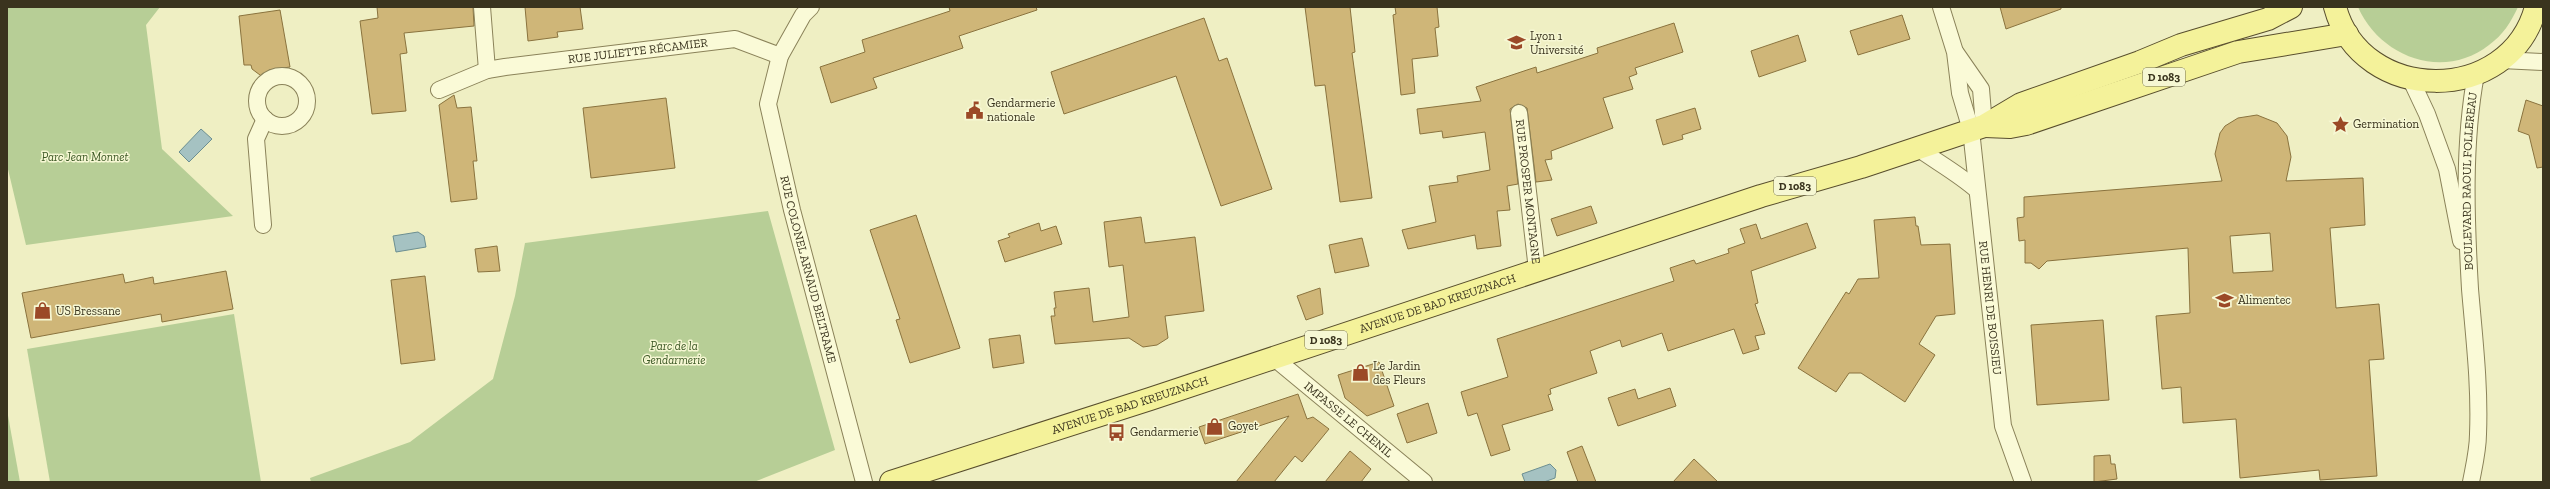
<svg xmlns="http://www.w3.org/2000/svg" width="2550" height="489" font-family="'Zilla Slab',serif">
<rect width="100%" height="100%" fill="#efefc3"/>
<!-- green -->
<g fill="#b7ce96">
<path d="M7 7H160L146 25 162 149 233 216 26 245 7 165Z"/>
<path d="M2358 7H2518C2511 22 2503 35 2489 45 2443 81 2380 57 2358 7Z"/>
<path d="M768 211 835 450 754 482H311L310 478 410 442 493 379 515 296 525 243Z"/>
<path d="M234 314 261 482H50L27 349Z"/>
<path d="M7 410 20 482H7Z"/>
</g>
<!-- water -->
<g fill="#a5c2c2" stroke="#6c8f91">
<path d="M201 129 212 139 189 162 179 152Z"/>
<path d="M418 232 424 236 426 247 396 252 393 236Z"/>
<path d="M1550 464 1556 470 1555 478 1544 482H1525L1522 474Z"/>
</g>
<!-- building -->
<g fill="#cfb678" stroke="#8a733e" fill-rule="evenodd">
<path d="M377 7H473L474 26 404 33 407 53 400 54 406 111 372 114 360 21 378 18Z"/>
<path d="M525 7H580L583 29 557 32 558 37 528 41Z"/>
<path d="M949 7H1036L1037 10 959 36 963 48 873 78 877 88 831 103 820 67 865 52 862 40 950 11Z"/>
<path d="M1305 7H1350L1355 52 1352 53 1372 198 1340 202 1325 85 1315 86Z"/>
<path d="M1395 7H1437L1439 27 1435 28 1438 56 1412 59 1415 93 1401 95 1393 15 1396 14Z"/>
<path d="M2000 7H2061V9L2006 29Z"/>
<path d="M280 10 290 67 269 70 264 78 252 69 251 65H244L239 16Z"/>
<path d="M1902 15 1910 39 1858 55 1850 31Z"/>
<path d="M1204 18 1219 61 1227 58 1272 189 1221 206 1176 76 1064 114 1051 72Z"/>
<path d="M1674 23 1683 52 1635 68 1637 74 1629 77 1633 89 1603 98 1613 128 1551 151 1552 159 1545 160 1552 180 1536 182 1527 108 1518 104 1510 109 1518 184 1507 186 1510 210 1497 211 1501 246 1477 249 1475 235 1408 249 1402 230 1436 222 1429 186 1458 182 1457 176 1490 170 1485 132 1443 138 1442 131 1420 134 1417 109 1481 101 1476 87 1536 67 1537 73 1598 53 1597 48Z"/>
<path d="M1798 35 1806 61 1759 77 1751 51Z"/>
<path d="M454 95 457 108 471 107 477 161H473L477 199 451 202 439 105Z"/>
<path d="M666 98 675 168 591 178 583 108Z"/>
<path d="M2526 100 2543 106V167L2537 168 2529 135 2518 131Z"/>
<path d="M1695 108 1701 129 1682 135 1683 139 1663 145 1656 120Z"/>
<path d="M2257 115 2277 123 2287 136 2291 157 2286 181 2363 178 2365 225 2330 228 2336 308 2379 304 2384 359 2369 360 2377 476 2320 480 2319 470 2240 478 2236 419 2183 423 2181 387 2162 389 2156 316 2190 313 2188 248 2047 261 2039 269 2031 263H2025V240L2019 241 2017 218 2024 217V197L2222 181 2215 154 2220 133 2225 126 2238 118ZM2270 233 2273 271 2233 273 2230 236Z"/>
<path d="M1591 206 1597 223 1557 236 1551 219Z"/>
<path d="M916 215 960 348 910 363 896 320 900 319 870 230Z"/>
<path d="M1141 217 1145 243 1195 237 1204 311 1165 316 1168 338 1157 345 1143 347 1129 338 1055 344 1051 316H1055L1054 308H1056L1054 292 1089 288 1093 322 1129 317 1123 265 1109 267 1104 222Z"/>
<path d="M1915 217 1916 226H1918L1921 245 1950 244 1955 314 1936 316 1919 344 1935 355 1905 402 1861 373H1849L1836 392 1798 368 1846 292 1849 294 1858 279 1879 278 1874 220Z"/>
<path d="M1039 223 1041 231 1056 226 1062 244 1005 262 998 241 1010 237 1008 234Z"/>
<path d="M1807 223 1816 248 1751 271 1758 303 1755 304 1765 334 1755 336 1759 349 1743 354 1734 329 1668 351 1662 333 1622 347 1620 340 1590 351 1597 373 1550 389 1551 394 1548 395 1553 410 1502 425 1510 450 1491 456 1477 413 1468 416 1461 392 1508 377 1497 339 1674 281 1670 268 1694 260 1696 264 1729 253 1728 249 1745 243 1740 229 1756 224 1761 239Z"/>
<path d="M1362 238 1369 266 1335 273 1329 245Z"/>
<path d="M497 246 500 271 478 272 475 249Z"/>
<path d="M226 271 233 309 162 322 161 314 31 338 22 293 123 274 125 283 153 277 154 284Z"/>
<path d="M425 276 435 360 401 364 391 280Z"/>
<path d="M1320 288 1323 314 1306 320 1297 296Z"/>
<path d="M2103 320 2109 400 2037 405 2031 325Z"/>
<path d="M1020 335 1024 363 993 368 989 339Z"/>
<path d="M1379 362 1394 406 1367 416 1345 398 1338 375Z"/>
<path d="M1670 388 1676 406 1618 426 1608 398 1635 389 1638 399Z"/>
<path d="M1298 394 1307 419 1313 417 1329 429 1302 462 1295 456 1274 482H1236L1289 416 1205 444 1199 427Z"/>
<path d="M1428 403 1437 433 1407 443 1397 414Z"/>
<path d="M1582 446 1596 482H1578L1567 452Z"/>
<path d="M1350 451 1371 469 1361 482H1325Z"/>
<path d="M2110 455 2111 464H2115L2117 479 2094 482V456Z"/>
<path d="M1694 459 1718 482H1673Z"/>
</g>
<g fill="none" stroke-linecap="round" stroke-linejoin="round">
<defs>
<g id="minor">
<path d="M482 7 487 70"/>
<path id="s1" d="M811 7 803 15 780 56 768 104 792 210 864 482"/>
<path id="s2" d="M1941 7 1955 52 1960 93 1971 130 2003 426 2023 482"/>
<path d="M1956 53 1981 89 1984 126"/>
<path d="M2501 60 2543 62"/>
<circle cx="282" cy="101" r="25"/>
<path d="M2411 80 2427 114 2447 169 2461 241"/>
<path id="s3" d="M439 90 487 70 505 67 735 39 780 56"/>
<path id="s4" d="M1519 113 1537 270"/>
<path d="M1916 147C1937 162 1959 174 1977 190"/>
<path d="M263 225 256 139 265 119"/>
<path id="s5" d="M1273 357 1424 482"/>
<path id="s6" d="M2471 482C2474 466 2478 450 2478 434 2480 385 2474 337 2470 289 2466 219 2463 144 2476 74"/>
</g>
<g id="primary">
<path d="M2335 7C2361 105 2510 106 2536 7"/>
<path d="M1985 126 2010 127 2026 124 2238 52 2347 34"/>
<path id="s7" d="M891 482 1150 399 1761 196 1861 167 1984 126 2021 104 2140 62 2181 45 2268 19 2291 7"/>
</g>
</defs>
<!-- minor casing -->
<use href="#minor" stroke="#8a8259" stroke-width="18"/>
<!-- primary casing -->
<use href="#primary" stroke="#584e2d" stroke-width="24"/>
<!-- minor -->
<use href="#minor" stroke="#fafad7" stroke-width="16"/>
<!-- primary -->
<use href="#primary" stroke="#f4f29a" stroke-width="22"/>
</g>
<!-- icons -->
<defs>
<symbol id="university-bare" viewBox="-9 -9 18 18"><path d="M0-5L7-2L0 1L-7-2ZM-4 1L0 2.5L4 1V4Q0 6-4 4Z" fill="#9b4927" stroke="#f6f7d3" stroke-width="2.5" paint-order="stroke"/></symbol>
<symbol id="civic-bare" viewBox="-9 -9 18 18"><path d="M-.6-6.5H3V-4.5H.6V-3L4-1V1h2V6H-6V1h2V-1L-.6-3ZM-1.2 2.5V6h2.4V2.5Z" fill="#9b4927" stroke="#f6f7d3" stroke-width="2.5" paint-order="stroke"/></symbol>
<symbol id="sight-bare" viewBox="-9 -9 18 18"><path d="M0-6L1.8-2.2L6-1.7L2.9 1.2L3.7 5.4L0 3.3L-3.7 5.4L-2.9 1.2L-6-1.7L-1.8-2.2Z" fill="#9b4927" stroke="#f6f7d3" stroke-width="2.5" paint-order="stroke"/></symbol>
<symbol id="shop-bare" viewBox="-9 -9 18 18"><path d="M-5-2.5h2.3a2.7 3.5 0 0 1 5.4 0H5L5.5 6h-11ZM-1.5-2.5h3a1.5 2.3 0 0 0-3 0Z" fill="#9b4927" stroke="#f6f7d3" stroke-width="2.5" paint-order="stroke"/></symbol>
<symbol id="bus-bare" viewBox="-9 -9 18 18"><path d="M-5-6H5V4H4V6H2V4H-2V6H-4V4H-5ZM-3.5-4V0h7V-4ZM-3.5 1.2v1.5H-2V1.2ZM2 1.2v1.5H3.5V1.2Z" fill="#9b4927" stroke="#f6f7d3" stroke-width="2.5" paint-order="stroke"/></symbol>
</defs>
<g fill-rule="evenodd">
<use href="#university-bare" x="1504" y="30" width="25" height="25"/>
<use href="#civic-bare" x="962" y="98" width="25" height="25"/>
<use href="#sight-bare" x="2328" y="112" width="25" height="25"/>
<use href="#university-bare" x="2212" y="288" width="25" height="25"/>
<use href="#shop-bare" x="30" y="298" width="25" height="25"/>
<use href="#shop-bare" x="1348" y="360" width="25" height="25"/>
<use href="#shop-bare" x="1202" y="414" width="25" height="25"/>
<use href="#bus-bare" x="1104" y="420" width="25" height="25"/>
</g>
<g text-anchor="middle" stroke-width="3" stroke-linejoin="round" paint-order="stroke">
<!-- shield labels -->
<g fill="#f6f7d3" stroke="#726e54" stroke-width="1">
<rect x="2143" y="68" width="42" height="18" rx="3"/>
<rect x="1774" y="177" width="42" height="18" rx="3"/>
<rect x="1305" y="331" width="42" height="18" rx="3"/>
</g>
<g font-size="11" font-weight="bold" fill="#3a341e">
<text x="2164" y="81">D 1083</text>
<text x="1795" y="190">D 1083</text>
<text x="1326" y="344">D 1083</text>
</g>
<!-- poi labels -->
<g font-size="12" fill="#3a341e" stroke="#f6f7d3" text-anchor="start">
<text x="1530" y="40">Lyon 1<tspan x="1530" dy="14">Université</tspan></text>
<text x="987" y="107">Gendarmerie<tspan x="987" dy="14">nationale</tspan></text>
<text x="2353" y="128">Germination</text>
<text x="2238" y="304">Alimentec</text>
<text x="56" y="315">US Bressane</text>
<text x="1373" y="370">Le Jardin<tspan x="1373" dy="14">des Fleurs</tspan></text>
<text x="1228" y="430">Goyet</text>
<text x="1130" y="436">Gendarmerie</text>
</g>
<!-- street labels -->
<g font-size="12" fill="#3a341e" stroke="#f6f7d3">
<text dy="4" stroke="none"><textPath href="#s3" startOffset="204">RUE JULIETTE RÉCAMIER</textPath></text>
<text dy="4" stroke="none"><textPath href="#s6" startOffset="302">BOULEVARD RAOUL FOLLEREAU</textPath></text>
<text dy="4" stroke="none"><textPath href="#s4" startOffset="79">RUE PROSPER MONTAGNE</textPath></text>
<text dy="4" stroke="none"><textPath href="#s1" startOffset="278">RUE COLONEL ARNAUD BELTRAME</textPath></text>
<text dy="4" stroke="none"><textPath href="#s7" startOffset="575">AVENUE DE BAD KREUZNACH</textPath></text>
<text dy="4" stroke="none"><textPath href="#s2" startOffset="306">RUE HENRI DE BOISSIEU</textPath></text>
<text dy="4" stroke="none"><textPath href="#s7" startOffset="251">AVENUE DE BAD KREUZNACH</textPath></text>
<text dy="4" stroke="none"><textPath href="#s5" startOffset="98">IMPASSE LE CHENIL</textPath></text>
</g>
<!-- park labels -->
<g font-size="12" font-style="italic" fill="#3b5724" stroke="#f6f7d3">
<text x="85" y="161">Parc Jean Monnet</text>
<text x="674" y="350">Parc de la<tspan x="674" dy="14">Gendarmerie</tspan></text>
</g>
</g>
<!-- border -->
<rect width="2550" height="489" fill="none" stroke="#3a341e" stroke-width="16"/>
</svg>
